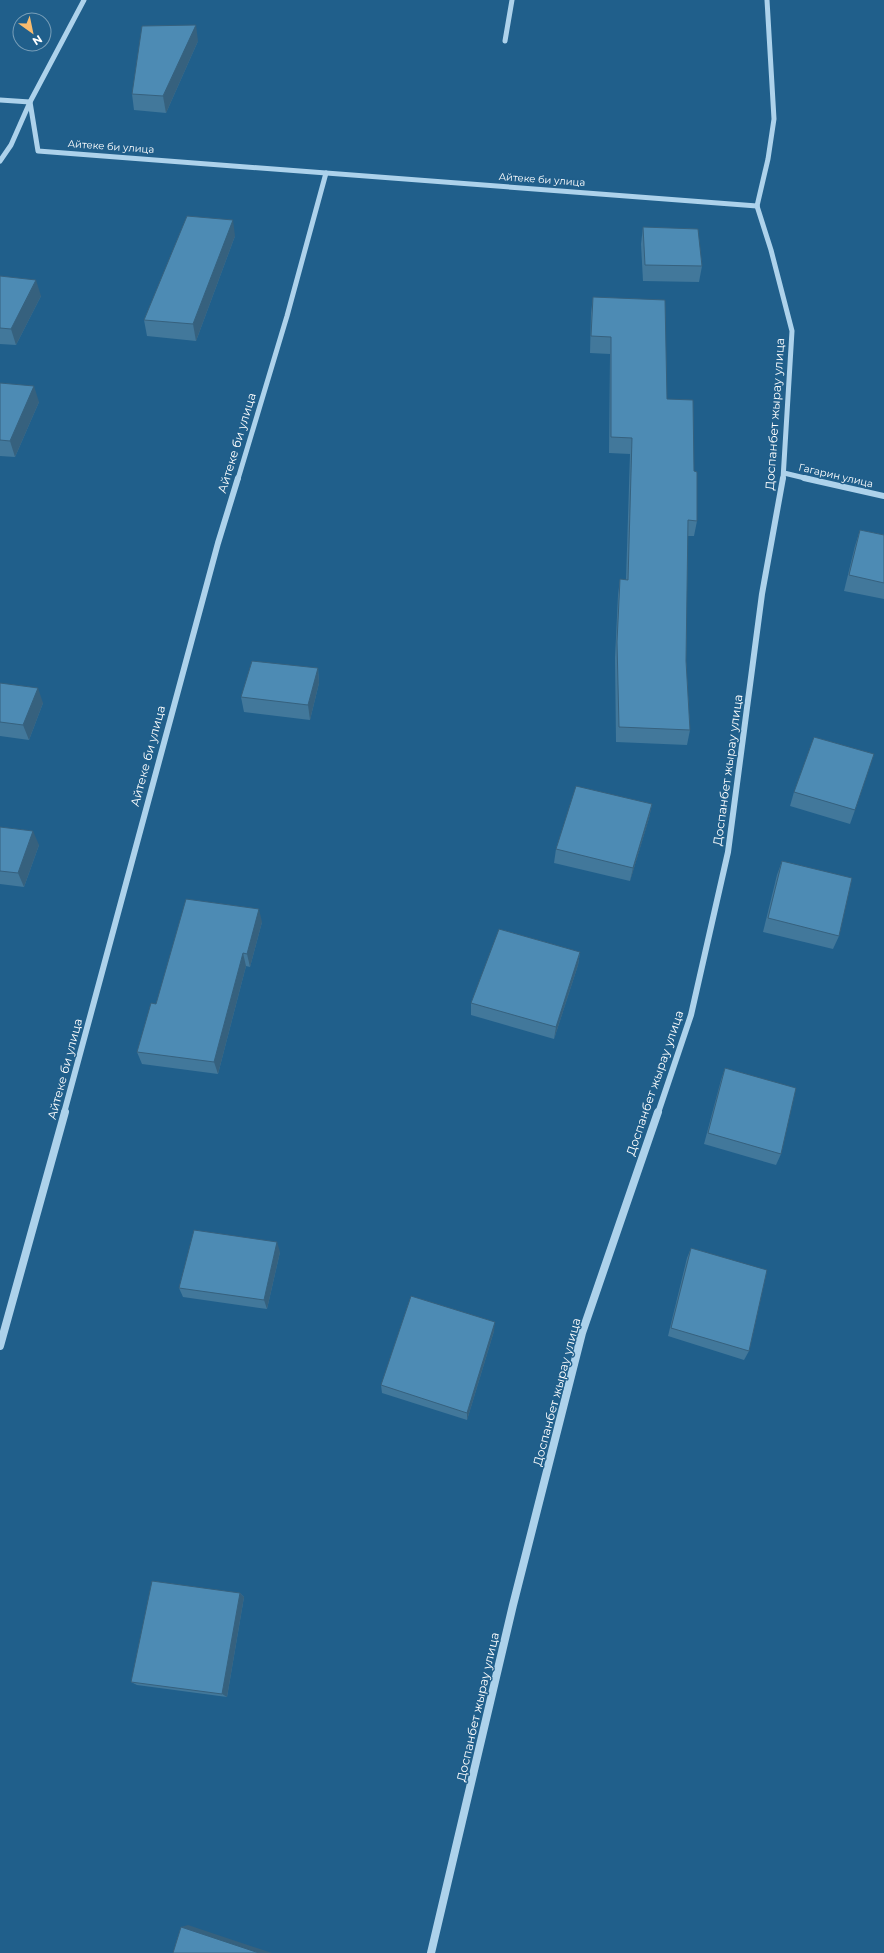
<svg xmlns="http://www.w3.org/2000/svg" width="884" height="1953" font-family="Montserrat,sans-serif">
<rect width="100%" height="100%" fill="#205f8b"/>
<g fill="none" stroke-linecap="round" stroke-linejoin="round">
<!-- minor-far2 -->
<g stroke="#add2eb" stroke-width="5">
<path d="M505 41 512 0"/>
<path d="M0 100 30 102 38 151 757 206"/>
<path d="M0 161 11 145 30 102 84 0"/>
<path d="M757 206 768 159 774 119 767 0"/>
<path d="M757 206 771 250 792 331 783 479"/>
<path d="M784 473 809 479"/>
<path d="M238 479 287 316 326 173"/>
</g>
<!-- minor-far1 -->
<g stroke="#add2eb" stroke-width="6">
<path d="M804 478 884 496"/>
<path d="M64 1113 218 543 238 478"/>
<path d="M658 1113 691 1015 728 852 762 594 783 478"/>
</g>
<!-- minor -->
<g stroke="#add2eb" stroke-width="8">
<path d="M0 1346 65 1112"/>
<path d="M431 1953 513 1605 582 1333 658 1112"/>
</g>
</g>
<!-- wall -->
<g fill="#42789b">
<path d="M198 41 166 113 134 110 132 94Z"/>
<path d="M643 227 702 266 699 282 643 281 641 244Z"/>
<path d="M235 236 196 341 147 336 144 320Z"/>
<path d="M0 276 41 296 16 345 0 344Z"/>
<path d="M593 297 667 399 694 471 697 521 694 536H687L686 661 690 730 687 745 616 742 615 658 618 595 620 579 626 580 630 454 609 453 610 354 590 353 591 313Z"/>
<path d="M0 383 39 402 15 457 0 456Z"/>
<path d="M860 530 884 535V599L844 591 855 546Z"/>
<path d="M318 668 319 683 310 720 244 712 241 697Z"/>
<path d="M0 683 43 703 29 740 0 736Z"/>
<path d="M794 792 855 810 850 824 790 806Z"/>
<path d="M652 804 649 818 630 881 554 863 556 849Z"/>
<path d="M0 827 39 845 24 887 0 884Z"/>
<path d="M782 861 839 936 833 949 763 932 777 875Z"/>
<path d="M262 922 250 967 246 966 218 1074 142 1064 137 1052 156 1004Z"/>
<path d="M580 952 578 965 554 1039 471 1015V1003Z"/>
<path d="M725 1068 781 1154 776 1165 704 1144 721 1080Z"/>
<path d="M691 1248 749 1351 744 1360 668 1336 687 1258Z"/>
<path d="M280 1252 267 1309 183 1297 179 1288Z"/>
<path d="M494 1331 467 1420 382 1393 381 1385Z"/>
<path d="M240 1593 244 1597 227 1697 137 1685 131 1682Z"/>
</g>
<!-- shaded-wall -->
<g fill="#36617e">
<path d="M196 25 198 41 166 113 163 96Z"/>
<path d="M233 220 235 236 196 341 193 324Z"/>
<path d="M36 280 41 296 16 345 11 329Z"/>
<path d="M34 386 39 402 15 457 10 441Z"/>
<path d="M318 668 319 683 310 720 308 705Z"/>
<path d="M38 688 43 703 29 740 23 725Z"/>
<path d="M652 804 649 818 630 881 633 868Z"/>
<path d="M33 831 39 845 24 887 18 873Z"/>
<path d="M259 909 262 922 250 967 247 954Z"/>
<path d="M580 952 578 965 554 1039 556 1027Z"/>
<path d="M243 953 246 966 218 1074 214 1062Z"/>
<path d="M277 1242 280 1252 267 1309 264 1300Z"/>
<path d="M495 1322 494 1331 467 1420V1413Z"/>
<path d="M240 1593 244 1597 227 1697 222 1694Z"/>
<path d="M188 1925 272 1953H259L181 1927Z"/>
</g>
<!-- building -->
<g fill="#4d8bb4" stroke="#36617e">
<path d="M196 25 163 96 132 94 142 26Z"/>
<path d="M187 216 233 220 193 324 144 320Z"/>
<path d="M643 227 698 229 702 266 645 265Z"/>
<path d="M0 276 36 280 11 329 0 328Z"/>
<path d="M593 297 665 300 667 399 693 400 694 471 697 472V521L688 520 686 661 690 730 619 727 617 642 620 579 628 580 632 438 611 437V337L591 336Z"/>
<path d="M0 383 34 386 10 441 0 440Z"/>
<path d="M860 530 884 535V583L849 575Z"/>
<path d="M252 661 318 668 308 705 241 697Z"/>
<path d="M0 683 38 688 23 725 0 722Z"/>
<path d="M814 737 874 754 855 810 794 792Z"/>
<path d="M576 786 652 804 633 868 556 849Z"/>
<path d="M0 827 33 831 18 873 0 871Z"/>
<path d="M782 861 852 878 839 936 768 918Z"/>
<path d="M186 899 259 909 247 954 243 953 214 1062 137 1052 151 1003 156 1004Z"/>
<path d="M499 929 580 952 556 1027 471 1003Z"/>
<path d="M725 1068 796 1088 781 1154 708 1133Z"/>
<path d="M194 1230 277 1242 264 1300 179 1288Z"/>
<path d="M691 1248 767 1270 749 1351 671 1328Z"/>
<path d="M411 1296 495 1322 467 1413 381 1385Z"/>
<path d="M152 1581 240 1593 222 1694 131 1682Z"/>
<path d="M181 1927 259 1953H173Z"/>
</g>
<g text-anchor="middle" stroke-width="3" stroke-linejoin="round" paint-order="stroke">
<!-- far-street labels -->
<g font-size="10" fill="#fff" stroke="#205f8b">
<text transform="translate(111 146) rotate(4)" y="4">Айтеке би улица</text>
<text transform="translate(542 179) rotate(4)" y="4">Айтеке би улица</text>
<text transform="translate(836 475) rotate(13)" y="4">Гагарин улица</text>
</g>
<!-- street labels -->
<g font-size="12" fill="#fff" stroke="#205f8b">
<text transform="translate(775 414) rotate(-86)" y="4">Доспанбет жырау улица</text>
<text transform="translate(237 443) rotate(-73)" y="4">Айтеке би улица</text>
<text transform="translate(148 756) rotate(-75)" y="4">Айтеке би улица</text>
<text transform="translate(728 770) rotate(-82)" y="4">Доспанбет жырау улица</text>
<text transform="translate(65 1069) rotate(-75)" y="4">Айтеке би улица</text>
<text transform="translate(655 1083) rotate(-71)" y="4">Доспанбет жырау улица</text>
<text transform="translate(557 1392) rotate(-75)" y="4">Доспанбет жырау улица</text>
<text transform="translate(478 1707) rotate(-77)" y="4">Доспанбет жырау улица</text>
</g>
</g>
<!-- north arrow -->
<g transform="translate(32 32) rotate(147)"><circle r="19" fill="#205f8b" stroke="#799fb9"/>
<path d="M0-3L7 15L0 10L-7 15Z" fill="#f9bb6e"/>
<text y="-6" font-size="11" font-weight="bold" text-anchor="middle" fill="#ffffff">N</text>
</g>
</svg>
